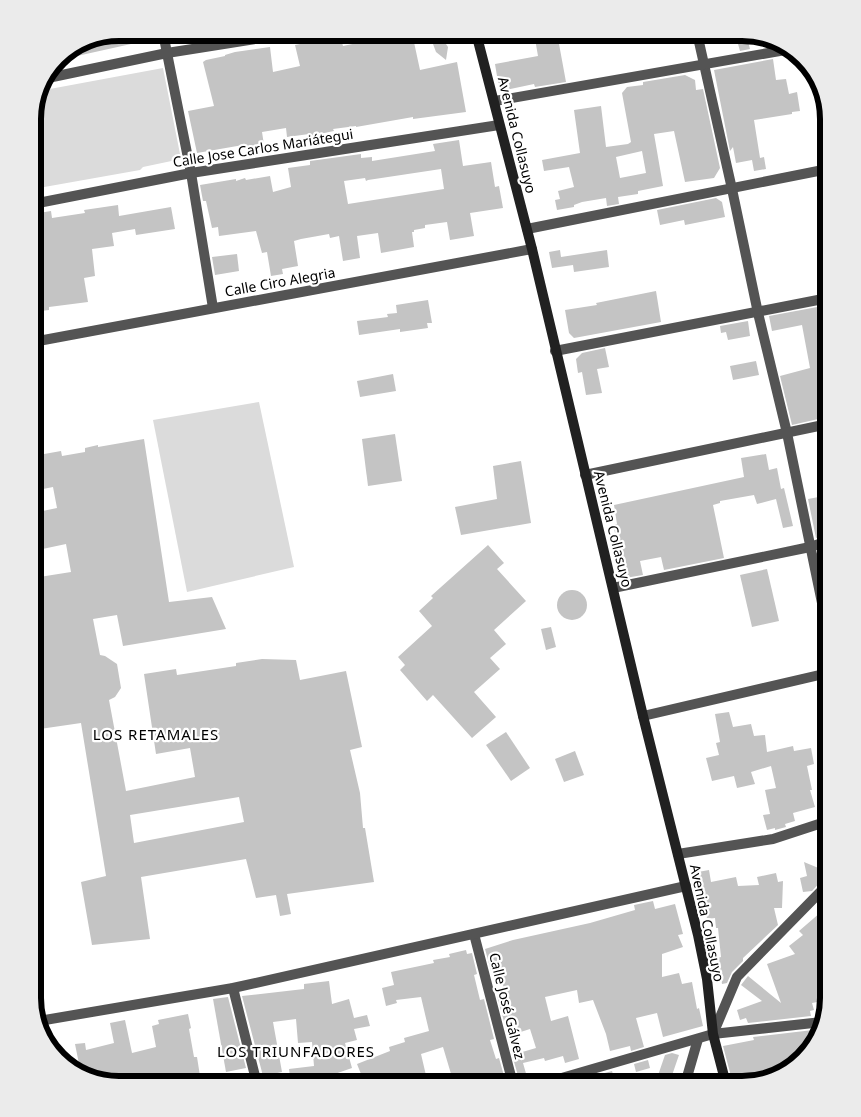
<svg xmlns="http://www.w3.org/2000/svg" width="861" height="1117" font-family="'Noto Sans',sans-serif">
<rect width="100%" height="100%" fill="#fff"/>
<!-- green -->
<g fill="#dbdbdb">
<path d="M163 68 181 159 143 167 140 170 33 189V113L39 91Z"/>
<path d="M259 402 294 567 187 592 153 420Z"/>
</g>
<!-- building -->
<g fill="#c4c4c4" fill-rule="evenodd">
<path d="M120 32H128L131 44 68 58 67 52Z"/>
<path d="M361 33H412L420 70 457 62 466 112 413 119V117L356 127V126L333 129 334 131 310 136 309 134 287 137 286 128 262 132 264 145 244 149 243 145 197 153 188 111 214 106 203 62 206 60 225 56V55L235 52 270 47 273 72 300 66 295 45 340 36 343 46 362 42Z"/>
<path d="M534 33H557L566 82 535 87 534 84 505 90 498 82 495 64 538 56Z"/>
<path d="M441 41H444L448 47 446 60 436 52 433 44Z"/>
<path d="M748 42 750 49 740 51 738 44Z"/>
<path d="M773 59 776 80 786 79 789 94 797 92 800 111 792 112V114L754 120 760 158 764 157 766 169 754 171 752 160 736 163 733 147 730 151 714 70Z"/>
<path d="M685 75 695 80 696 90 703 89 720 168 714 178 685 182 674 131 654 134 663 186 638 191V194L618 197 619 204 607 206 606 198 582 202 574 205V207L557 210 555 200 560 199 558 191 574 187 569 167 544 171 542 160 580 153 574 110 601 106 606 147 628 144 631 142 622 93 627 87 643 85V82ZM642 151 646 173 620 178 616 157Z"/>
<path d="M459 140 463 166 491 162 495 187 499 186 503 208 470 213 474 236 450 240 447 222 425 225V228L414 230V232H412L414 247 381 253 378 233 357 236 360 258 343 261 339 236 330 238 329 234 301 239 294 241 298 266 282 269 283 274 271 276 267 252 262 253 256 231 219 236 218 227 212 228 206 201H203L200 185 236 179V181L245 178 246 180 270 176 273 192 291 187 288 168 310 165V161L361 154V158L372 157V161L435 151 433 144ZM441 169 444 189 348 204 344 181 365 178 366 181 368 180Z"/>
<path d="M828 176V189L819 191 817 178Z"/>
<path d="M716 198 722 202 725 217 685 225 684 220 660 225 657 210Z"/>
<path d="M118 205 119 216 171 207 175 229 136 235 135 229 112 233 114 246 92 249 95 276 84 278 88 302 49 307V310L33 312V214L51 211 52 218 85 213 84 210Z"/>
<path d="M560 250 561 257 607 250 609 267 574 272 573 265 552 268 549 252Z"/>
<path d="M237 254 239 271 215 275 212 257Z"/>
<path d="M656 291 661 322 574 338 569 333 565 310 597 305 596 303Z"/>
<path d="M428 300 432 323H427L428 328 400 332V329L359 335 357 321 388 317 387 314 397 313 396 305Z"/>
<path d="M828 305V352H819L826 395 823 396 827 417 792 425 780 376 810 368 802 325 772 331 769 316Z"/>
<path d="M748 321 750 336 728 340 726 332 721 333 720 326Z"/>
<path d="M605 348 609 367 597 369 602 393 586 395 582 372 578 373 576 359 582 353Z"/>
<path d="M756 361 759 375 733 380 730 366Z"/>
<path d="M393 374 396 391 360 397 357 381Z"/>
<path d="M395 434 402 481 368 486 362 439Z"/>
<path d="M144 439 169 602 212 597 226 629 123 646 117 615 93 619 100 655 105 656 117 664 121 688 115 697 109 700 126 791 195 777 190 748 156 754 144 674 176 669 177 675 236 666V663L262 659 296 660 300 680 346 671 362 747 350 750 360 793 363 828H365L374 882 287 894 291 914 280 916 276 895 256 898 246 859 141 877 150 939 92 945 81 882 106 876 81 723 33 730V578L71 572 66 544 33 551V513L57 508 53 487 33 491V456L61 451 62 456 85 452V448L98 445V447ZM239 797 244 822 134 843 130 815Z"/>
<path d="M766 454 769 470 777 468 781 489 784 488 793 526 783 528 776 499 757 504 754 495 720 501V503L713 505 724 558 664 570 661 557 640 561 643 575 625 578 613 524H617L614 505 744 477 741 458Z"/>
<path d="M521 461 531 523 461 535 455 507 497 499 493 466Z"/>
<path d="M824 496 825 498 828 497V534L816 538 808 499Z"/>
<path d="M488 545 504 563 497 569 526 601 494 630 506 644 490 658 500 669 474 692 496 717 472 738 433 695 427 701 400 670 405 665 398 657 432 626 419 611 433 598 431 596Z"/>
<path d="M828 548V570L823 571 820 551Z"/>
<path d="M767 569 779 621 752 627 740 575Z"/>
<circle cx="572" cy="605" r="15"/>
<path d="M551 627 556 647 546 650 541 629Z"/>
<path d="M729 712 733 727 751 724 754 736 765 735 767 752 793 746 794 751 811 748 814 764 807 766 812 790H810L815 807 793 813 795 821 785 824 786 827 775 830V828L767 830 763 815 770 814 765 790 776 788 771 766 751 772 755 784 737 788 734 776 712 781 706 758 719 755 716 743 720 742 715 714Z"/>
<path d="M506 732 530 768 511 781 486 745Z"/>
<path d="M575 751 584 775 564 782 555 759Z"/>
<path d="M804 862 828 872V877L823 879 812 891 803 892 800 878 807 876Z"/>
<path d="M709 870 711 882 736 877 738 886 759 885 757 877 776 873 778 882 783 881 782 908H774L778 925 743 958V961L732 972 727 983 722 984 718 958 721 957 718 928H716L715 918 707 919 706 910 704 911 698 872Z"/>
<path d="M653 901 655 909 675 904 683 934 678 935 683 947 662 954V977L679 973 682 984 692 982 697 1009 699 1008 703 1026 663 1037 657 1013 636 1018 644 1047 631 1051 630 1046 610 1051 606 1034 593 1000 579 1003 577 990 545 997 551 1021 568 1016 579 1059 565 1063 563 1056 545 1061 544 1058 523 1063 527 1077 519 1079 512 1055 536 1048 530 1029 508 1036 497 996 505 993 499 969 491 971 485 949 513 940 590 923 635 910 634 905Z"/>
<path d="M828 906V1000L812 1003 814 1010 810 1011 811 1016 748 1023 746 1018 740 1020 737 1010 762 1001 741 985 748 976 781 1003 767 964 795 954 789 946 803 935 799 931Z"/>
<path d="M466 950 467 954 472 953 477 974 474 975 480 1000 484 999 494 1039 490 1040 496 1059 499 1058 506 1083 500 1084H454L443 1047 421 1054 428 1084H365L357 1064 390 1051 389 1047 405 1042 404 1038 429 1031 421 997 396 1000 397 1003 386 1006 382 988 394 985 391 972 434 963 433 960 450 957 449 954Z"/>
<path d="M329 981 332 1004 349 999 354 1018 367 1015 370 1026 354 1029 357 1040 345 1043 352 1068 326 1077 312 1080 313 1084H291L289 1069 314 1066 312 1042 298 1043 296 1019 273 1022 282 1072 263 1076 242 996 304 989V984Z"/>
<path d="M228 997 246 1068 226 1072 213 999Z"/>
<path d="M188 1014 191 1028 189 1029 194 1057H197L200 1076 177 1079V1084H119L76 1073 68 1066 79 1064 75 1044 85 1043 86 1050 114 1043 110 1023 125 1020 132 1053 156 1047 152 1026 159 1024 158 1020Z"/>
<path d="M813 1030 815 1043 810 1049 796 1052 799 1060 790 1070 742 1084H733L723 1046 754 1040 753 1037Z"/>
<path d="M672 1053 679 1055 669 1084H655L665 1055Z"/>
<path d="M648 1060 650 1068 636 1072 634 1064Z"/>
<path d="M612 1071 616 1084H572V1082Z"/>
</g>
<g fill="none" stroke-linecap="round" stroke-linejoin="round">
<!-- street -->
<g stroke="#545454" stroke-width="10">
<path d="M163 33 191 173 213 308"/>
<path d="M697 33 732 189 758 313 787 433 828 632"/>
<path d="M43 79 167 53 294 33"/>
<path d="M495 101 791 49"/>
<path d="M33 204 191 173 499 125"/>
<path d="M527 229 828 169"/>
<path d="M33 342 532 249"/>
<path d="M555 351 828 298"/>
<path d="M585 475 828 424"/>
<path d="M613 588 810 547 828 541"/>
<path d="M643 716 828 673"/>
<path d="M678 854 773 839 828 821"/>
<path d="M474 934 513 1084"/>
<path d="M233 988 257 1084"/>
<path d="M39 1021 233 988 686 886"/>
<path d="M713 1034 737 977 828 884"/>
<path d="M541 1084 713 1034 822 1022"/>
<path d="M685 1084 698 1039"/>
</g>
<!-- secondary -->
<path stroke="#212121" stroke-width="10" d="M476 33 532 249 643 716 698 935 707 979 713 1034 726 1084"/>
</g>
<g text-anchor="middle" stroke-width="4.5" stroke-linejoin="round" paint-order="stroke">
<!-- street labels -->
<g font-size="14" fill="#000" stroke="#fff">
<text transform="translate(517 135) rotate(76)" y="5">Avenida Collasuyo</text>
<text transform="translate(263 148) rotate(-9)" y="5">Calle Jose Carlos Mariátegui</text>
<text transform="translate(280 282) rotate(-10)" y="5">Calle Ciro Alegria</text>
<text transform="translate(613 529) rotate(76)" y="5">Avenida Collasuyo</text>
<text transform="translate(707 923) rotate(78)" y="5">Avenida Collasuyo</text>
<text transform="translate(507 1006) rotate(76)" y="5">Calle José Gálvez</text>
</g>
<!-- neighbourhood labels -->
<g font-size="15" letter-spacing="1" fill="#000" stroke="#fff">
<text x="156" y="740">LOS RETAMALES</text>
<text x="296" y="1057">LOS TRIUNFADORES</text>
</g>
</g>
<!-- crop -->
<path d="M0 0H861V1117H0ZM119 41H742A78 78 0 0 1 820 119V998A78 78 0 0 1 742 1076H119A78 78 0 0 1 41 998V119A78 78 0 0 1 119 41Z" fill="#ebebeb" fill-rule="evenodd"/>
<path fill="none" stroke="#000" stroke-width="6" d="M119 41H742A78 78 0 0 1 820 119V998A78 78 0 0 1 742 1076H119A78 78 0 0 1 41 998V119A78 78 0 0 1 119 41Z"/>
</svg>
